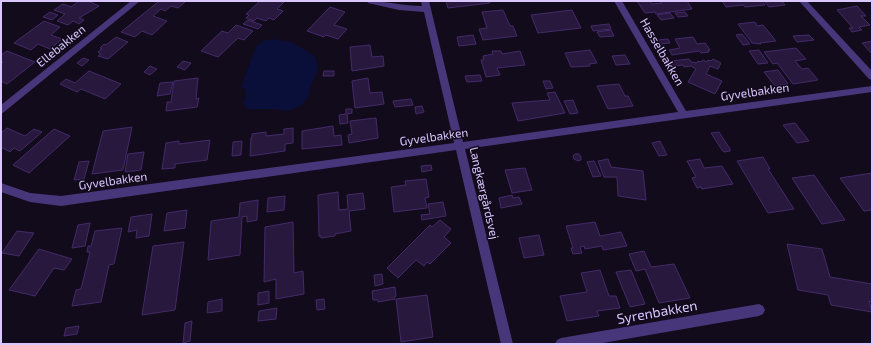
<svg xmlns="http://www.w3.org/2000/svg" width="873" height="345" font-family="'Exo 2',sans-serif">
<rect width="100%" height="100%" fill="#120b1c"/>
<!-- water -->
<path fill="#090f38" d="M273 39 291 42 315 56 318 69 311 86 308 98 300 106 288 111 273 109H248L243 104 246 96V90L241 87 256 47 263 41Z"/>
<!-- building -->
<g fill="#28183d" stroke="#442a69">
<path d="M79 1H88L99 6 79 18 84 20 79 24 73 21 68 25 57 21 65 14 54 10 63 4 71 7Z"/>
<path d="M157 1H186L178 8 171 6 165 11 161 9 153 16 167 21 152 35 142 31 135 37 121 32 158 2Z"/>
<path d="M260 1H285L277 9 283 11 274 20 269 18 266 21 257 18 254 21 246 18 249 15 246 14Z"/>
<path d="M446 1H489L490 3 448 8Z"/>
<path d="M637 1H650L652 4 662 3 661 1H687L692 9 656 14 655 12 645 13Z"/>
<path d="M722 1H762L765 5 745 7 743 5 726 7Z"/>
<path d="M782 1 785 5 769 7 765 2Z"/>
<path d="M857 6 866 16H861L870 25 859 27 862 30 852 32 849 28H853L837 10Z"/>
<path d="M330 7 345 12 334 25 347 29 338 39 326 35 324 37 307 31Z"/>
<path d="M503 10 510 26H513L517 36 483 40 479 29 487 28 482 12Z"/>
<path d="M572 10 581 28 538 33 531 15Z"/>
<path d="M50 12 58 15 52 20 43 17Z"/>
<path d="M685 12 688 16 678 17 675 13Z"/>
<path d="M670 13 674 18 661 20 657 15Z"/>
<path d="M248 20 262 25 258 29 243 24Z"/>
<path d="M44 21 60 27 51 35 62 39 50 49 38 44 31 50 14 43Z"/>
<path d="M755 22 757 26 763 25 776 41 760 43 761 44 752 43 738 24Z"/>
<path d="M609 24 611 29 593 31 591 26Z"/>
<path d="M236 25 253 31 244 40 238 38 218 57 201 51 222 31 228 33Z"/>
<path d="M611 30 614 36 600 37 597 32Z"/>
<path d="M742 34 750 44 743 45 736 35Z"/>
<path d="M473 35 476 44 459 46 457 37Z"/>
<path d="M809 35 814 40 797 42 793 36Z"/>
<path d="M116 37 128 42 108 59 98 56 101 54 98 52 102 49 100 48 104 44 106 45Z"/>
<path d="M693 37 697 44 705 43 710 50H708L709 52 701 53 699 51 672 55 669 50 680 48 675 39Z"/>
<path d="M668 39 670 43 661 44 658 40Z"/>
<path d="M872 41V54L862 43Z"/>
<path d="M370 45 372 57 383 56 384 66 352 71 350 47Z"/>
<path d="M796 48 806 59 795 61 802 69 808 68 818 80 793 84 777 63 773 64 764 52Z"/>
<path d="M590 50 597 63 589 64 590 66 571 67 565 53Z"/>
<path d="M759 50 768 63 758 64 749 51Z"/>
<path d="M7 51 35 62 7 84 1 81V64L3 62H1V55Z"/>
<path d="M492 51H501L502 54 520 51 525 65 497 68 500 75 486 77 481 60H484L483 56 493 54Z"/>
<path d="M625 55 630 64 616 65 612 56Z"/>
<path d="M83 58 89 60 82 66 77 63Z"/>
<path d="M689 59 692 63 693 62 697 63 698 61 701 62 703 60 707 62 708 60 711 61 713 59 721 63 718 69 710 66 706 74 722 81 715 94 688 82 696 69 691 66 684 67 683 65 674 66 671 61Z"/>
<path d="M183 61 191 63 185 70 177 67Z"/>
<path d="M150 66 157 69 150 75 144 72Z"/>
<path d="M778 70 788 84 775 86 764 72Z"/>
<path d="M89 71 121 84 105 99 81 89 77 92 60 84 66 79 75 83Z"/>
<path d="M324 71H334V76H323Z"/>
<path d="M480 75 482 81 467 82 465 76Z"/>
<path d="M198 78 196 99 199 98 197 107 166 111 167 102H171L174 81Z"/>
<path d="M368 78 370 93 382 92 384 104 355 108 352 81Z"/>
<path d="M543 81H550L553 88 546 89Z"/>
<path d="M173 82 170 94 157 96 160 83Z"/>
<path d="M619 84 625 96H628L633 106 608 109 597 86Z"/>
<path d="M555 92 565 113 518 121 512 103 550 100 547 93Z"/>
<path d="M411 99 413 105 395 107 393 101Z"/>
<path d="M573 100 578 113 570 114 564 101Z"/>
<path d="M422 106 424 112 416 114 415 107Z"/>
<path d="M346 109H352V113L347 114 348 123 340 124 339 115 346 114Z"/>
<path d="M376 118 378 138 349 143 348 135 352 134 350 121Z"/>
<path d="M795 123 809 141 797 143 783 125Z"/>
<path d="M333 126 334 136 341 135 342 145 302 149V131Z"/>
<path d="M132 127 123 170 92 174 103 131Z"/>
<path d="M7 128 25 136 34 129 42 132 20 151 14 148 10 152 1 147V133Z"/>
<path d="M293 128V143L285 144V151L250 156 251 138H252V134L266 132V136L284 134V129Z"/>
<path d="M54 129 70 136 29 173 13 165Z"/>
<path d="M719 132 730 149V151L724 152 722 150 711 133Z"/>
<path d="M210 140 207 160 175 164V168L162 169 166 143 179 141V144Z"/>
<path d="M242 141 241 155 232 156 233 142Z"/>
<path d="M660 141 667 155 659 156 652 143Z"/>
<path d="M144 152 141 170 125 172 128 154Z"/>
<path d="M575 154H579L581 157V160L578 161 574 159 573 156Z"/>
<path d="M763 157 770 169H768L794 209 768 213 737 161Z"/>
<path d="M608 159 611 167 643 171 646 200 618 196 617 177H604L598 161Z"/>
<path d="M700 159 704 168 722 166 733 184 702 189 701 187 697 188 692 178 696 177 687 161Z"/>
<path d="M89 161 84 179 74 180 79 162Z"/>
<path d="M594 161 601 176 593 177 587 162Z"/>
<path d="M431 165 432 170 422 172 421 166Z"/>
<path d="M525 168 532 190 512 193 505 170Z"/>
<path d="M872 173V210L864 211 840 178Z"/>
<path d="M814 175 845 220 822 224 792 178Z"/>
<path d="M426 179 429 197 425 198 427 208 394 212 391 187 406 185 405 181Z"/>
<path d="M338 192 339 210 348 209 347 195 363 193 365 209 349 211 351 231 335 234V236L321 238V236H319L318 195Z"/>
<path d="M512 195 513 198 519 197 522 204 501 208 499 198Z"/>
<path d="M285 196 284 210 267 212 268 198Z"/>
<path d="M258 200 257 220 247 222V216L242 217 240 255 208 260 211 221 239 217 240 203Z"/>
<path d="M443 202 446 216 422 220 421 215 430 214 428 204Z"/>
<path d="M187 210 185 228 164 231 167 213Z"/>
<path d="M152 214 149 236 136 238 137 230 128 232 131 217Z"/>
<path d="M440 220 451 229 444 237 451 243 430 264 427 262 424 266 416 260 398 278 387 268 430 225 432 227Z"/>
<path d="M293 222 294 273 303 271 304 294 276 299V279L264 282 265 227Z"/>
<path d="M595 222 600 236 621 232 627 246 603 250 602 246 585 249 584 246 580 247 582 253 573 254 571 248H573L566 226Z"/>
<path d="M90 223 85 246 72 248 78 225Z"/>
<path d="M122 228 114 264 109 265 101 302 72 306 76 290 81 289 90 252H87L88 246H91L95 231Z"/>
<path d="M17 231 34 233 19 256 2 253Z"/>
<path d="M539 235 544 255 524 258 519 238Z"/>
<path d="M184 242 175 310 142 315 153 246Z"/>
<path d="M787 244 822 249 830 277 872 284V302L869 301 872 312 831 305 828 295 798 290Z"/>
<path d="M39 249 72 259 64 270 54 268 35 296 9 290Z"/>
<path d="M644 251 651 267 674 264 690 298 659 303 645 269 636 271 629 254Z"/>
<path d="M600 270 609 296H616L620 308 597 311 599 316 567 321 560 296 587 292 581 273Z"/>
<path d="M631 270 645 304 630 307 616 272Z"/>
<path d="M382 274 383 284 375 286 374 275Z"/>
<path d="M395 287 396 296 394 297 395 299 378 302V300H373L372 291Z"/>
<path d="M269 291V303L258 305V293Z"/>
<path d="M427 295 433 337 401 342 396 299Z"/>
<path d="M222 299V311L207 313 208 302Z"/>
<path d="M324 299 325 309 317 310 316 300Z"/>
<path d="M277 308 276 319 258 321 259 311Z"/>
<path d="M192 321 190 341 183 343 185 323Z"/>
<path d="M79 326 77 334 64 336 66 328Z"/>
</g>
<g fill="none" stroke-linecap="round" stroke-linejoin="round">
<!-- minor -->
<g fill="#48367b" fill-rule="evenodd">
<path d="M131 1H140L4 112 1 114V105Z"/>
<path d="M367 1C386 1 404 6 422 6L421 1H429L463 142 678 112 614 1H622L686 111 872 86V92L465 149 513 344H501L456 150 61 206 30 202 1 192V183L30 193 61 196 454 143 424 12 399 10 368 3Z"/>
<path d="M799 1H807L872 71V80L869 79Z"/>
<path d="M759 304 763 306 765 310 763 314 759 316 597 344H555L557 340 561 338Z"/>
</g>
</g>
<g text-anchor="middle" stroke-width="3" stroke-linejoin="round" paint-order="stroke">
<!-- street labels -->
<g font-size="12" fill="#dac7ff" stroke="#120b1c">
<text transform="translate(61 46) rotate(-39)" y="4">Ellebakken</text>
<text transform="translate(662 52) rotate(60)" y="4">Hasselbakken</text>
<text transform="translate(755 92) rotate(-8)" y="4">Gyvelbakken</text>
<text transform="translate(434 137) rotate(-8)" y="4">Gyvelbakken</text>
<text transform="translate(113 181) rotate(-8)" y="4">Gyvelbakken</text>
<text transform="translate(484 193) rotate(77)" y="4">Langkærgårdsvej</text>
</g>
<!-- near-street labels -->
<g font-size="14" fill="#dac7ff" stroke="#120b1c">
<text transform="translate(657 312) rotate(-10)" y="5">Syrenbakken</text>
</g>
</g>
<!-- border -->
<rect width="873" height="345" fill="none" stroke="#dac7ff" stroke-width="4"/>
</svg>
